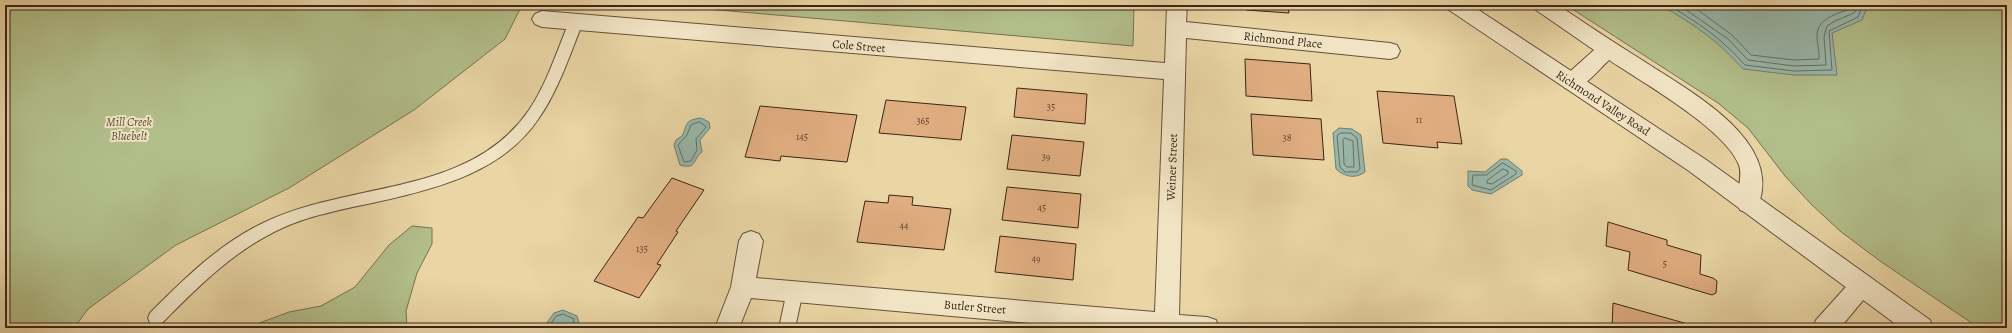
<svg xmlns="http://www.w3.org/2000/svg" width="2012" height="333" font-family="Alegreya,serif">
<rect width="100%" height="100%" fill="#ead5a5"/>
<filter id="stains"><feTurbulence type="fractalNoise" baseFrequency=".005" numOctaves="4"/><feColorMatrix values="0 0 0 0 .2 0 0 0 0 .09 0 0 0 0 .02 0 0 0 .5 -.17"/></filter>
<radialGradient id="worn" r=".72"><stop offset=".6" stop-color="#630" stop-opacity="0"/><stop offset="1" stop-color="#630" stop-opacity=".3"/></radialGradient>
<!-- green -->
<g fill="#b2be8a" stroke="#767251">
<path d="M5 5H522L505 39 414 110 289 188 176 245 88 309 74 328H5Z"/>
<path d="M661 5H1134L1133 46Z"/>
<path d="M1566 5H2007V328H1979L1880 261 1840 231 1811 204 1785 176 1748 128 1718 103Z"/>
<path d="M412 226 432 228V244L417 273 406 311 407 328H246L289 312 321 306 355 287 389 245Z"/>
</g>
<!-- water -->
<g fill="#98b8ab" stroke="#727d70">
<path d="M1660 5H1868L1862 20 1832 33 1837 75H1794L1743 69C1717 40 1694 24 1660 5Z"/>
<path d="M701 118 709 122 710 128 700 140 702 152C692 160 697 170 680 165L674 145 676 140 682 136C688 124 684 120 701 118Z"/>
<path d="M1339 128 1352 129 1361 135 1365 172C1355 179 1345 177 1336 169L1333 133Z"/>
<path d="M1501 159H1507L1522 171V175L1491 194 1472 190 1468 186V171L1485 172Z"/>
<path d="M563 310 577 316 579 323 575 328H543L554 313Z"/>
</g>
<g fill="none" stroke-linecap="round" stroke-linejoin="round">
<!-- shore -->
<g stroke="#686e62" stroke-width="1">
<path d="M1668 5C1699 23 1721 38 1745 65L1794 71 1832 70 1829 31 1858 17 1863 5"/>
<path d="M1679 5 1728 39 1748 60 1794 66 1826 65 1824 37 1827 26 1835 21 1854 13 1858 5"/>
<path d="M1691 5 1732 35 1751 55 1794 60 1819 59C1820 51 1817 45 1817 37 1816 19 1836 14 1850 9L1852 5"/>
<path d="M700 122 706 127 696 139 697 150 691 161 684 162 678 145 687 135 691 125Z"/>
<path d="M1341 133H1351L1357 138 1360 169 1357 172H1345L1340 167 1337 136Z"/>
<path d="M1345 138 1353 141 1354 167H1347L1344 164 1343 140Z"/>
<path d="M1503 163 1516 171V174L1491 190 1472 185 1473 175H1486Z"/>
<path d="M1503 169 1508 171V174L1492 184 1487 183V181Z"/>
<path d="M548 328 556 316 563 314 574 319 573 328"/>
</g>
</g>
<!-- building -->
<g fill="#e0ad80" stroke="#392518">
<path d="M1245 5H1288L1289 13 1246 10Z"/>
<path d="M1245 59 1310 64 1312 101 1246 96Z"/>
<path d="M1017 88 1087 94 1085 124 1014 117Z"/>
<path d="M1377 91 1454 96 1462 144 1437 142 1438 148 1383 143Z"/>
<path d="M886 100 966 107 961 140 879 133Z"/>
<path d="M760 106 857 115 847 162 781 156 780 161 745 157Z"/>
<path d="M1251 114 1321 119 1324 160 1253 155Z"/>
<path d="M1012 135 1084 142 1080 176 1007 169Z"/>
<path d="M672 178 704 190 676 231 678 232 657 264 661 265 639 298 594 281 638 217 643 218Z"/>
<path d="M1007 187 1081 194 1078 228 1002 220Z"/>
<path d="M889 195 913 197 912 205 951 209 944 250 857 242 865 201 888 203Z"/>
<path d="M1608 222 1667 240V245L1701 255 1700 274 1713 278 1717 281 1716 293 1712 295 1628 270 1630 252 1606 246Z"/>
<path d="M1000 236 1076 244 1073 280 995 272Z"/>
<path d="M1613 303 1695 326 1698 328H1612Z"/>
</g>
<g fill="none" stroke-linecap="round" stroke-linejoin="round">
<defs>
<g id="service">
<path d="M576 17 581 18 583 22C570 54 559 89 539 118 504 171 439 188 381 201 345 209 307 215 274 232 230 254 196 289 162 323L156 325 150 323 148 318 150 313C184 279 219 244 263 223 348 181 470 197 529 110 547 83 557 51 569 22L571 18Z"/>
<path d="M795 284 801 286 803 291 795 328H779L787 291 789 286Z"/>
</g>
<g id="minor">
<path d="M1167 5H1187L1186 22 1390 43 1397 45 1400 51 1397 57 1390 59 1186 38 1179 315 1207 317 1216 320 1219 328H1084L751 298 739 328H715L731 287 739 241 743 234 751 231 759 234 763 241 756 278 1155 312 1164 79 542 27 535 24 532 19 535 14 542 11 1165 63Z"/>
<path d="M1533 5H1558C1586 24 1613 42 1642 60 1687 90 1789 142 1756 210L1748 213 1740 210C1733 196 1744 180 1739 165 1725 129 1642 82 1609 60 1597 71 1582 93 1565 88L1562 82 1565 76 1594 50 1536 10Z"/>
<path d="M1861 275 1869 279 1873 286 1869 293 1840 328H1813L1816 320 1853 279Z"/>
</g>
<path id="tertiary" d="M1446 5H1471L1705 159 1930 320 1933 328H1901L1689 171 1449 10Z"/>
</defs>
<!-- service casing -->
<use href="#service" stroke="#65513b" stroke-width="2"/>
<!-- minor casing -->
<use href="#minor" stroke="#65513b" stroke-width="2"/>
<!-- tertiary casing -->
<use href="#tertiary" stroke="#65513b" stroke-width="2"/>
<!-- service -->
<use href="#service" fill="#f1e4c4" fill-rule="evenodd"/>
<!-- minor -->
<use href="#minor" fill="#f1e4c4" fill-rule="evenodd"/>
<!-- tertiary -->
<use href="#tertiary" fill="#f1e4c4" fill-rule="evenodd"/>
</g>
<g text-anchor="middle" stroke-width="4" stroke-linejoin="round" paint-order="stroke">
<!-- number labels -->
<g font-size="10" fill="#634732">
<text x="1051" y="110">35</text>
<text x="1419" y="123">11</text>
<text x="923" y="124">365</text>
<text x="802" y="140">145</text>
<text x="1287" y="141">38</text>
<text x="1046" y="160">39</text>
<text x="1042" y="211">45</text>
<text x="904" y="229">44</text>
<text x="642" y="252">135</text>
<text x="1036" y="262">49</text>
<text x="1665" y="267">5</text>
</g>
<!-- street labels -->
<g font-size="12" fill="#392518" stroke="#f1e4c4">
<text transform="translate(1283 40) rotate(6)" y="4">Richmond Place</text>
<text transform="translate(859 46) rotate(5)" y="4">Cole Street</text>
<text transform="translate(1603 103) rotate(33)" y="4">Richmond Valley Road</text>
<text transform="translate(1172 167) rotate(-88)" y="4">Weiner Street</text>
<text transform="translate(975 307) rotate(5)" y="4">Butler Street</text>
</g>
<!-- park labels -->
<g font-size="12" font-style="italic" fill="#574b34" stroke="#f1e4c4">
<text x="129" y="126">Mill Creek<tspan x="129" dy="14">Bluebelt</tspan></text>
</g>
</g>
<!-- margin -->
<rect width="2012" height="333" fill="none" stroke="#ead5a5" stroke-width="20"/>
<rect x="6" y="6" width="2000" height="321" fill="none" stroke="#392518" stroke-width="2"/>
<rect x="10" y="10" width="1992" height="313" fill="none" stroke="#392518"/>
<rect width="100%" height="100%" filter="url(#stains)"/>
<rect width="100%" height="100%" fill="url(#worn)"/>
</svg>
